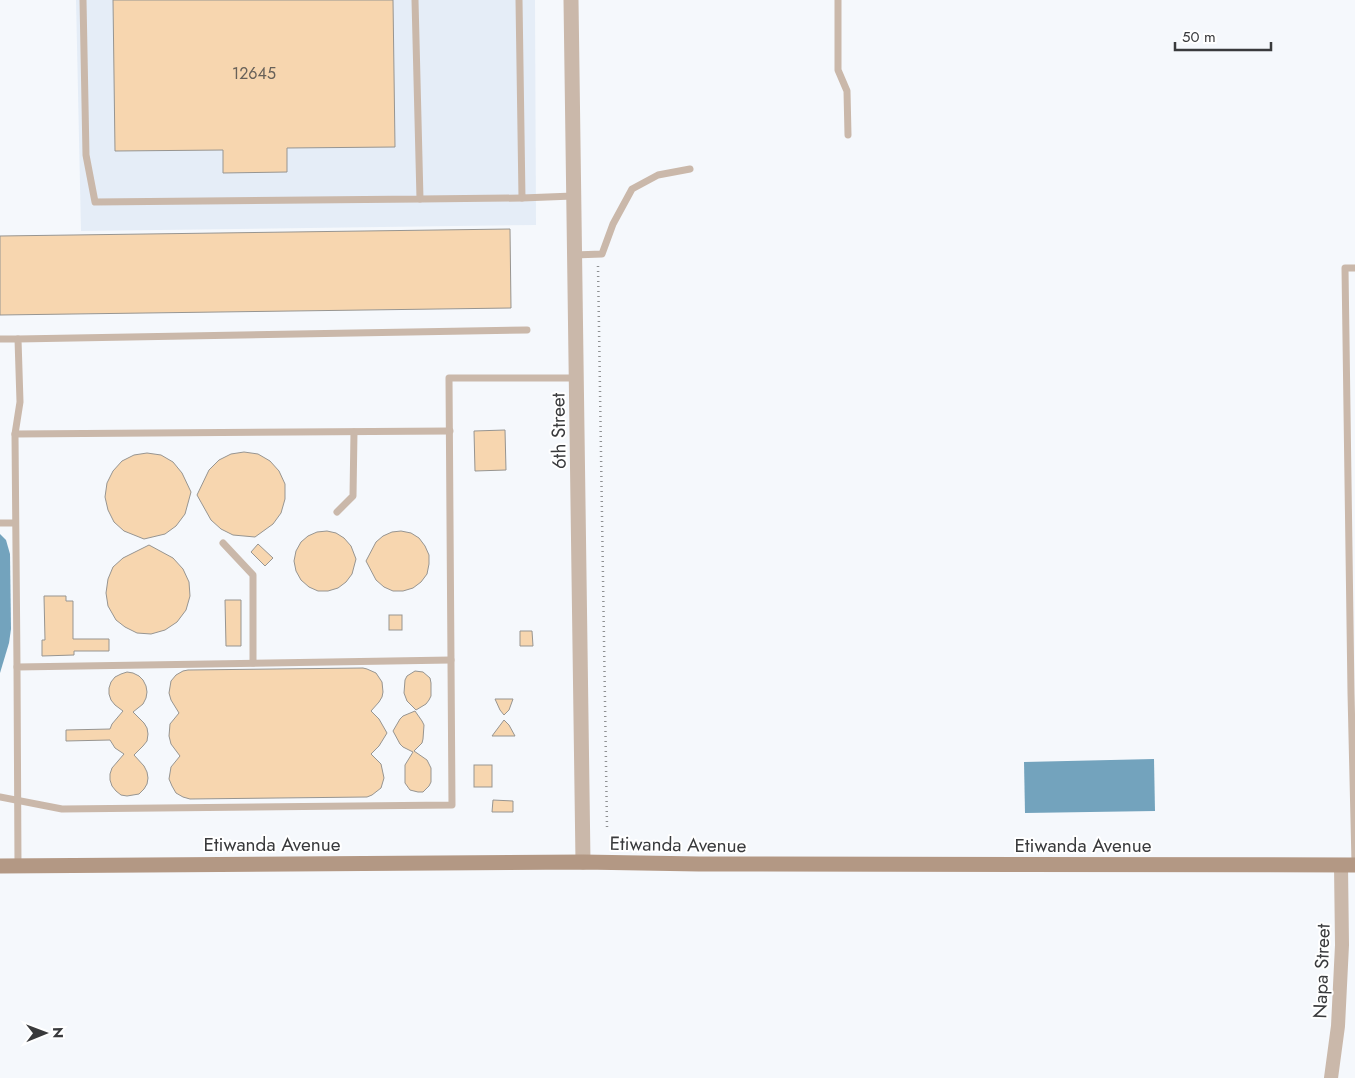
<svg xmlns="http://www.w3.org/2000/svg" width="1355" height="1078" font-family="Jost,sans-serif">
<rect width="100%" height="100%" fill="#f5f8fc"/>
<!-- built -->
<path fill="#e5edf7" d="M76 0H535L536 225 81 231Z"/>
<!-- water -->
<g fill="#73a3bd">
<path d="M0 534 6 540 10 554 11 629 9 643 0 673Z"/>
<path d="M1154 759 1155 811 1025 813 1024 762Z"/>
</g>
<!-- building -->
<g fill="#f7d6af" stroke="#979591">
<path d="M113 0H393L395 147 287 148V172L223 173V150L115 151Z"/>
<path d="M510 229 511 308 0 315V236Z"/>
<path d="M505 430 506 470 475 471 474 431Z"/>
<path d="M244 452 258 454 270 461 279 471 285 484V499L281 513 273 524 255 537 233 535 221 529 211 520 197 495 209 470 219 460 231 454Z"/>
<path d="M147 453 161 455 173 462 182 473 191 492 185 514 176 526 165 534 144 539 124 531 114 522 108 510 105 497 107 483 113 471 122 461 134 455Z"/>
<path d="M327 531 336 533 344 538 351 546 356 559 352 574 346 582 338 588 328 591H318L309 587 301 580 296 571 294 561 296 551 301 542 308 536 317 532Z"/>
<path d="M401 531 411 533 419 538 425 546 429 555V564L427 574 421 582 413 588 403 591H393L384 587 376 580 366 561 376 542 383 536 392 532Z"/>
<path d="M258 544 273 558 265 566 251 552Z"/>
<path d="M149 545 173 558 183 569 189 582 190 596 186 610 177 622 165 630 151 634 137 633 125 627 116 620 108 606 106 593 108 579 113 567 123 558Z"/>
<path d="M44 596H66V601H73V639H109V651H74V655L42 656V640H45Z"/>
<path d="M225 600H241V646H226Z"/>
<rect x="389" y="615" width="13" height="15"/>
<path d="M520 631H532L533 646H520Z"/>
<path d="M363 668 367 669 376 673 382 682 383 692 382 697 379 702 371 711 379 719 387 733 379 746 371 754 381 764 384 778 381 788 372 795 367 797 190 799 183 797 176 793 172 786 169 779 171 767 180 756 171 744 169 736 170 724 179 713 171 700 169 693 171 681 176 675 183 671 188 670Z"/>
<path d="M415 671 423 672 430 678 431 683V696L429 700 426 704 416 710 407 701 404 693 405 680 407 676Z"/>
<path d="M127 672 133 673 139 676 143 680 146 686 147 692 146 698 143 704 133 712 144 723 147 728 148 734 147 741 143 746 134 755 144 766 147 772 148 778 147 784 144 789 139 794 127 796 121 795 116 791 112 786 110 780V774L112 768 124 754 115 748 110 740 66 741V730L110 729 112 724 123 711 115 705 111 700 109 694V688L111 682 115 677 121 674Z"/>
<path d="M495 699H513L509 710 504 715 500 710Z"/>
<path d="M415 711 422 721 424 725 423 739 422 743 414 751 427 760 431 768V782L429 786 423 792H418L410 790 405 783V765L413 752 403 747 400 744 393 731 400 719 403 716Z"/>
<path d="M504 720 509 725 515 736H492Z"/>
<rect x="474" y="765" width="18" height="22"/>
<path d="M493 800 513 801V812H492Z"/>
</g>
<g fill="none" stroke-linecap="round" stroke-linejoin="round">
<!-- path -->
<path stroke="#8e9092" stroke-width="2.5" stroke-dasharray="1 4" stroke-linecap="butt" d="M598 266 607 827"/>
<!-- service -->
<g stroke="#cab8aa" stroke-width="7">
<path d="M83 0 86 155 95 202 420 199 415 0"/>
<path d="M519 0 522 198 573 196"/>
<path d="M838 0V70L847 91 848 135"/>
<path d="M420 199 522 198"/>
<path d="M574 255 602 254 613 224 632 189 658 175 690 169"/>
<path d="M1355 268H1345L1351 693 1355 863"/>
<path d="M0 339H18"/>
<path d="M15 434 20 402 18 339 527 330"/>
<path d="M337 512 353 496 354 432"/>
<path d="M0 523H15"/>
<path d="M223 543 253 575V663"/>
<path d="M17 667 15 434 450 431"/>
<path d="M0 797 62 809 452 805 449 378H576"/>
<path d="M18 866 17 667 451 660"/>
</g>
<!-- minor -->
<path stroke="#cab8aa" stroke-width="14" d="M1331 1078 1338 1026 1342 945 1341 865"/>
<!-- tertiary -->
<path stroke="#cab8aa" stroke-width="15" d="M571 0C573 287 581 575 583 862"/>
<!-- secondary -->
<path stroke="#b39884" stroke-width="15" d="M0 866 583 862 699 864 1355 865"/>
</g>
<g text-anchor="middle" stroke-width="4" stroke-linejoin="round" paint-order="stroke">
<!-- number labels -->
<g font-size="16" fill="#686159">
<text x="254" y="79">12645</text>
</g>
<!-- street labels -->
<g font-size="19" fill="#393a3c" stroke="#fff">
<text transform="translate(558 431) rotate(-91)" y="7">6th Street</text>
<text x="272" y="851">Etiwanda Avenue</text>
<text transform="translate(678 844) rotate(1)" y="7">Etiwanda Avenue</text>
<text x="1083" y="852">Etiwanda Avenue</text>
<text transform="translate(1321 971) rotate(-88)" y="7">Napa Street</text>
</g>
</g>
<!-- north arrow -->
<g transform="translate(45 1033) rotate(89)" stroke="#ffffff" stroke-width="4" paint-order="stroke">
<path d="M0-4L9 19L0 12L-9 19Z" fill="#393a3c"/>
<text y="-8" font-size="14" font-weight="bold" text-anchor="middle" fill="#393a3c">N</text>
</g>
<!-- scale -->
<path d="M1175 42v8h96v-8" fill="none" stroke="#393a3c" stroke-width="2.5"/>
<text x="1182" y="42" font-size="15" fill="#393a3c" stroke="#ffffff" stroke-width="4" paint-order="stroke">50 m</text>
</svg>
